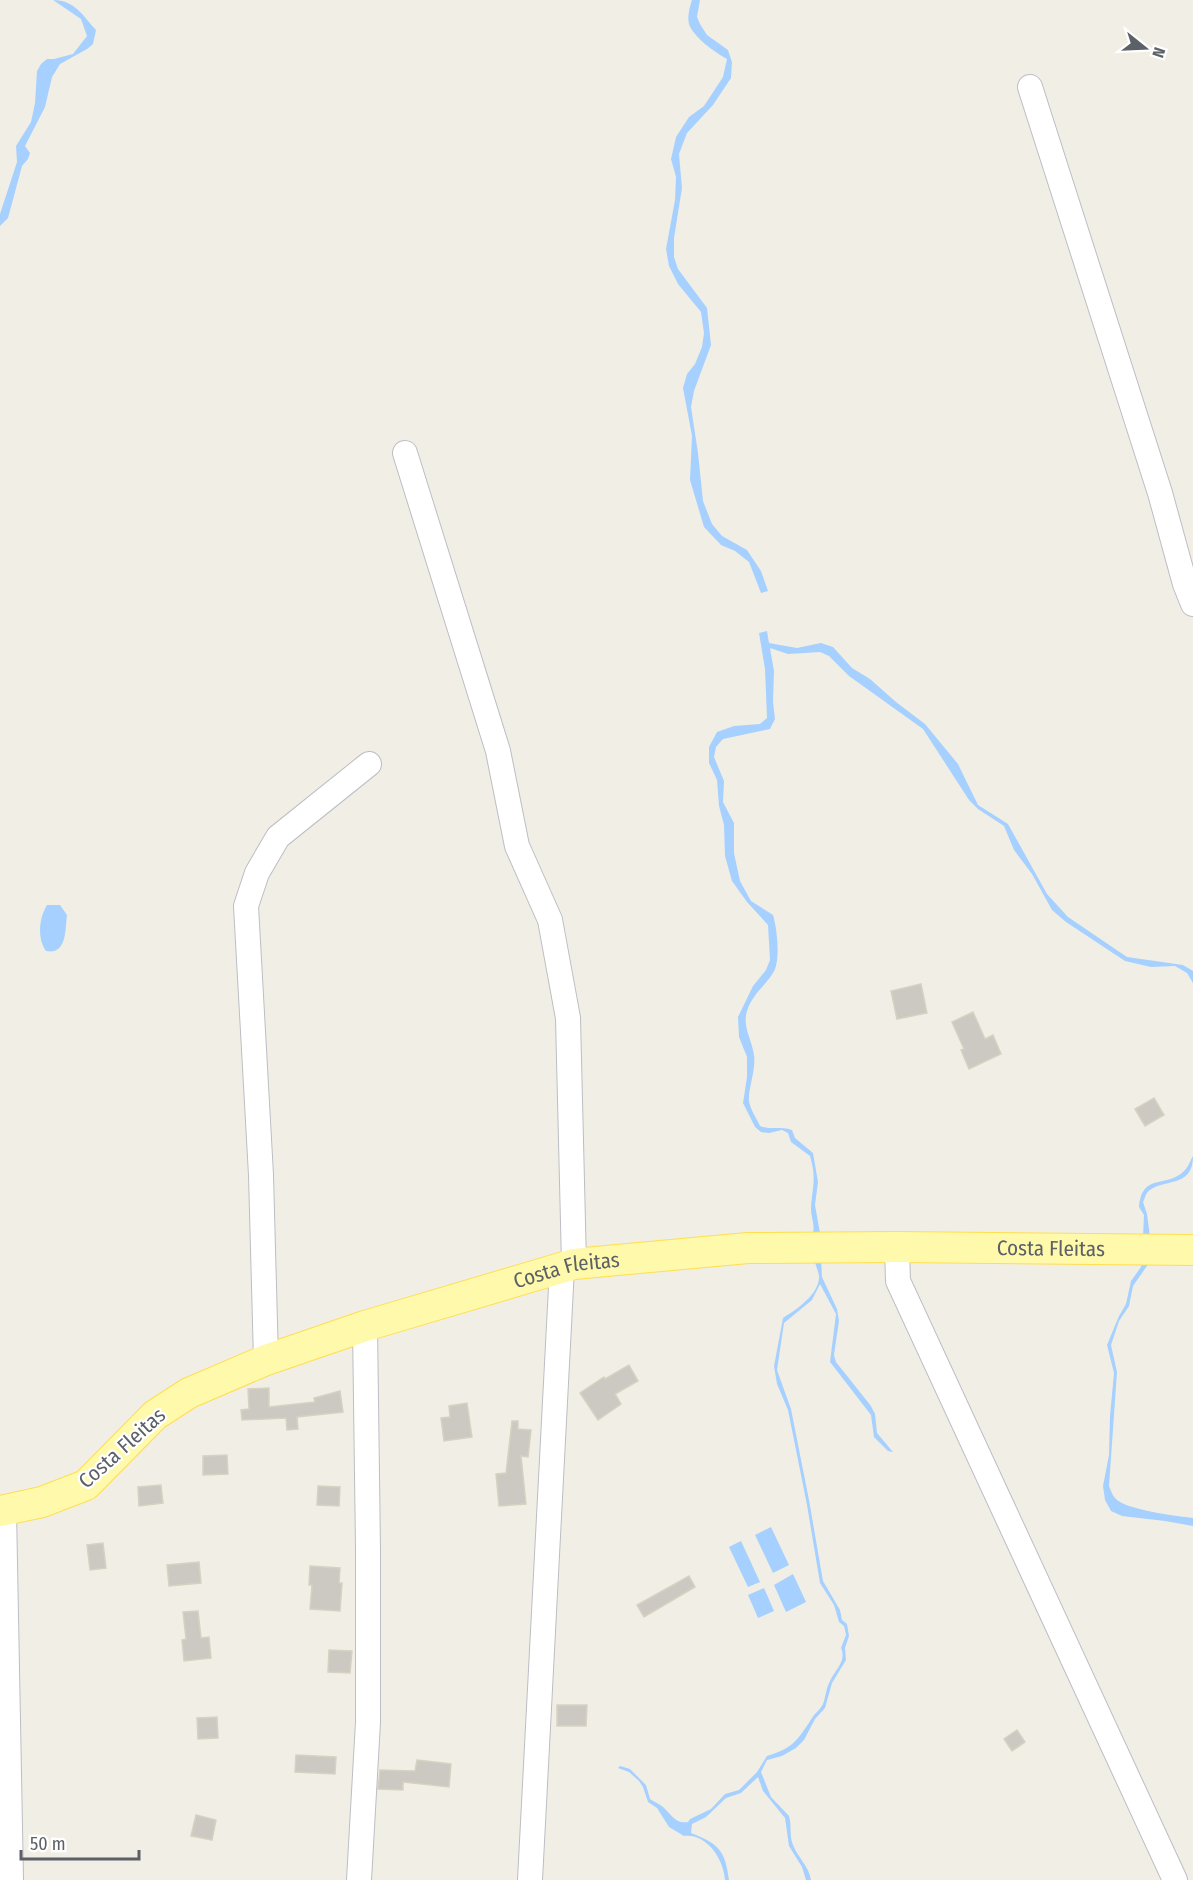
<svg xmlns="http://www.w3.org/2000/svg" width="1193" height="1880" font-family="'Fira Sans Condensed',sans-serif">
<rect width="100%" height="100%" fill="#f1efe5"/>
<!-- water -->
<g fill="#a6d0ff">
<path d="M53 0C75 0 83 16 96 30L93 44 87 49 60 64 52 77 45 107 25 146 30 153 28 159 22 166 8 218 0 226V214L17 162 16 146 31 122 35 103 37 71 41 64 47 59H54L73 54 87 36 81 19Z"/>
<path d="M692 0H700L697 17 700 24 707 35 728 50 732 62 731 78 713 105 687 133 679 154 682 188 674 238V257L678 269 707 308 711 345 694 391 691 407 698 453 703 501 712 524 722 536 747 550 761 571 768 591 761 593 749 562 735 551 721 545 704 527 690 480 692 436 683 388 687 374 695 364 702 347 704 333 701 312 678 284 669 266 666 249 675 200 676 177 671 159 676 137 689 117 704 106 723 77 727 59C716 53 693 37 689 24 687 17 690 6 692 0Z"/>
<path d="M767 631 769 643 797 648 821 643 833 647 852 668 870 679 896 702 925 724 958 764 978 805 1008 824 1047 894 1068 917 1127 957 1183 965 1193 971V983L1187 973 1175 966 1151 967 1125 961 1066 922 1052 910 1032 874 1014 850 1004 826 978 809 969 800 923 729 849 676 829 656 820 652 788 654 770 648 774 671 773 702 775 719 770 729 723 739 716 747 714 757 724 781 723 802 734 823V853L740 881 751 901 773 915C777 928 781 961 773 973 765 986 752 995 747 1011 742 1026 752 1040 754 1055 756 1071 748 1088 749 1101 750 1109 757 1119 760 1126 771 1130 781 1126 792 1130L795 1138 813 1153 818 1182 815 1205 820 1233H813C815 1224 811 1218 811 1209 812 1186 817 1180 810 1156L791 1142 788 1133 782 1130 769 1133 761 1132 755 1127 743 1103 747 1077V1057L739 1037 738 1017 753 986 766 970 770 960 768 925 747 902 732 881 725 856 724 825 719 806 717 780 709 763V747L717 732 734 726 760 724 767 718 765 669 759 633Z"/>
<path d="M47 905H60L67 915C65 930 67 955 46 951 37 938 39 918 47 905Z"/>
<path d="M1193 1156C1193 1190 1161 1177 1147 1193 1145 1195 1145 1199 1143 1202L1147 1214 1150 1237H1143L1144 1215 1139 1207C1142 1173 1165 1188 1183 1172 1188 1168 1190 1161 1193 1156Z"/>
<path d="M814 1258H821L822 1277 837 1309 839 1321 834 1355 836 1362 871 1406 875 1414 877 1433 893 1452 888 1451 874 1437 871 1415 830 1362 836 1314 820 1284 812 1300 784 1323 777 1370 791 1409 809 1500 823 1581 840 1610 842 1620 847 1624 849 1636 845 1648 846 1660 832 1683 825 1708 815 1719 804 1740 796 1748 782 1756 767 1760 761 1772 771 1797 789 1816C792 1826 789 1835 793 1845 798 1858 809 1866 811 1880H806L802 1867 789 1846 785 1818 763 1791 758 1777 741 1793 726 1798 706 1817 692 1824 691 1833C719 1844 725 1850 729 1880H725C724 1860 707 1833 684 1836L669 1827 657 1808 648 1802 643 1787 639 1781 629 1772 618 1768 620 1766 630 1769 646 1785 650 1799C654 1802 660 1804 663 1807 672 1815 675 1824 688 1822L690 1819 711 1809 725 1794 739 1790 757 1772 767 1756C793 1748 797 1741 812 1718 815 1713 820 1710 823 1704 826 1696 826 1688 830 1681 835 1670 847 1661 841 1648L846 1635 845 1630 844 1626 839 1622 834 1605 820 1583 807 1505 788 1410 777 1384 774 1366 783 1318C796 1310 820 1294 819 1276 818 1270 815 1264 814 1258Z"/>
<path d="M1142 1263H1149L1133 1286 1129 1306 1119 1321 1111 1345 1117 1372 1109 1486C1111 1490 1112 1495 1115 1498 1125 1510 1177 1516 1193 1518V1526L1165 1521 1122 1516 1111 1511 1105 1500 1103 1486 1109 1455 1110 1416 1114 1373 1107 1345 1119 1316 1126 1304 1131 1281 1141 1267Z"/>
<path d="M771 1527 789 1565 773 1573 755 1535Z"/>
<path d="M741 1541 760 1582 748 1587 729 1547Z"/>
<path d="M793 1574 806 1602 786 1612 774 1585Z"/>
<path d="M764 1588 774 1611 758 1618 748 1595Z"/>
</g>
<!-- building -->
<g fill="#ccc9c2" stroke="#d6d2c2" stroke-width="1.5">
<path d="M921 984 927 1013 897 1019 891 991Z"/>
<path d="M973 1012 985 1039 993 1035 1001 1054 969 1069 961 1050 964 1049 952 1022Z"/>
<path d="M1154 1098 1164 1115 1145 1126 1135 1109Z"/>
<path d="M629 1365 638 1381 615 1394 621 1404 598 1420 580 1393 604 1377 605 1379Z"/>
<path d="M269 1388V1407L315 1402 314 1398 340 1391 343 1412 297 1417 298 1429 287 1430 286 1418 242 1420 241 1410 249 1409 248 1389Z"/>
<path d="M467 1403 472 1437 444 1441 441 1418 450 1417 449 1406Z"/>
<path d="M512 1421H518V1429L531 1430 528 1457 521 1456 526 1504 499 1506 496 1474 506 1473Z"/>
<path d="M227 1455 228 1474 203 1475V1456Z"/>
<path d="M161 1485 163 1503 139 1506 138 1487Z"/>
<path d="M318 1486 340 1487 339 1506 317 1505Z"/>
<path d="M103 1543 106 1568 90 1570 87 1545Z"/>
<path d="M199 1562 201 1583 169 1586 167 1565Z"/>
<path d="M310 1566 340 1568 339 1583H342L340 1611 310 1609 312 1585H309Z"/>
<path d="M689 1576 695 1587 644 1617 637 1605Z"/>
<path d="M198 1611 201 1638 209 1637 211 1658 184 1661 182 1640 186 1639 183 1612Z"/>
<path d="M329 1650 352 1651 350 1673 328 1672Z"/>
<path d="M557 1705H587L586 1726H557Z"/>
<path d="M217 1717 218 1738 198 1739 197 1718Z"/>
<path d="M1017 1730 1025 1742 1012 1751 1004 1739Z"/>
<path d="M296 1755 336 1757 335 1774 295 1772Z"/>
<path d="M417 1760 451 1764 449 1787 403 1782V1790L378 1789 380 1770 415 1771Z"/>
<path d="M196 1815 216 1820 212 1840 191 1836Z"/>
</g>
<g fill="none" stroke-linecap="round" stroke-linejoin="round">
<defs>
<g id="minor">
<path d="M1030 87 1160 493 1185 584 1193 604"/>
<path d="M405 453 498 751 517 846 550 920 568 1018 574 1264"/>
<path d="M897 1247 898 1281 1175 1880"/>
<path d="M266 1360 261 1175 246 906 257 873 278 837 369 764"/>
<path d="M4 1510 11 1880"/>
<path d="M359 1880 368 1722V1549L365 1326"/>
<path d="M530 1880 562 1268"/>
</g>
<g id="major">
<path id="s1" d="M0 1511 42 1502 86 1485 155 1415 189 1393 266 1360 365 1326 574 1264 748 1248 897 1247 1193 1250"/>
</g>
</defs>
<!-- minor casing -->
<use href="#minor" stroke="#bcbec5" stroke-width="26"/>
<!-- major casing -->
<use href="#major" stroke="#ffde4f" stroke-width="32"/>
<!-- minor -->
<use href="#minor" stroke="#fff" stroke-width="24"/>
<!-- major -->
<use href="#major" stroke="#fff9ab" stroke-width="30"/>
</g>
<g text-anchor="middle" stroke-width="4.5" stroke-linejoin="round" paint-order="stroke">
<!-- street labels -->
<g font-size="21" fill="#5c6067" stroke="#fff">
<text dy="7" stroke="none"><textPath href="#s1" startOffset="1113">Costa Fleitas</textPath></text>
<text dy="7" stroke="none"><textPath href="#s1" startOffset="627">Costa Fleitas</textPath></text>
<text transform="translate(122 1448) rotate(-42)" y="7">Costa Fleitas</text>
</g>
</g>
<!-- north arrow -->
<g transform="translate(1145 48) rotate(108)" stroke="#ffffff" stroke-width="4.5" paint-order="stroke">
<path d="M0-4.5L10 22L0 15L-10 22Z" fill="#5c6067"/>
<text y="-9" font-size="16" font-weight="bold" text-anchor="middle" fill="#5c6067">N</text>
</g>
<!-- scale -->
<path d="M21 1850v9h118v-9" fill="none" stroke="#5c6067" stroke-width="3"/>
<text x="30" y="1850" font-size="18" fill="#5c6067" stroke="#ffffff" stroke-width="4.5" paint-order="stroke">50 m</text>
</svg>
